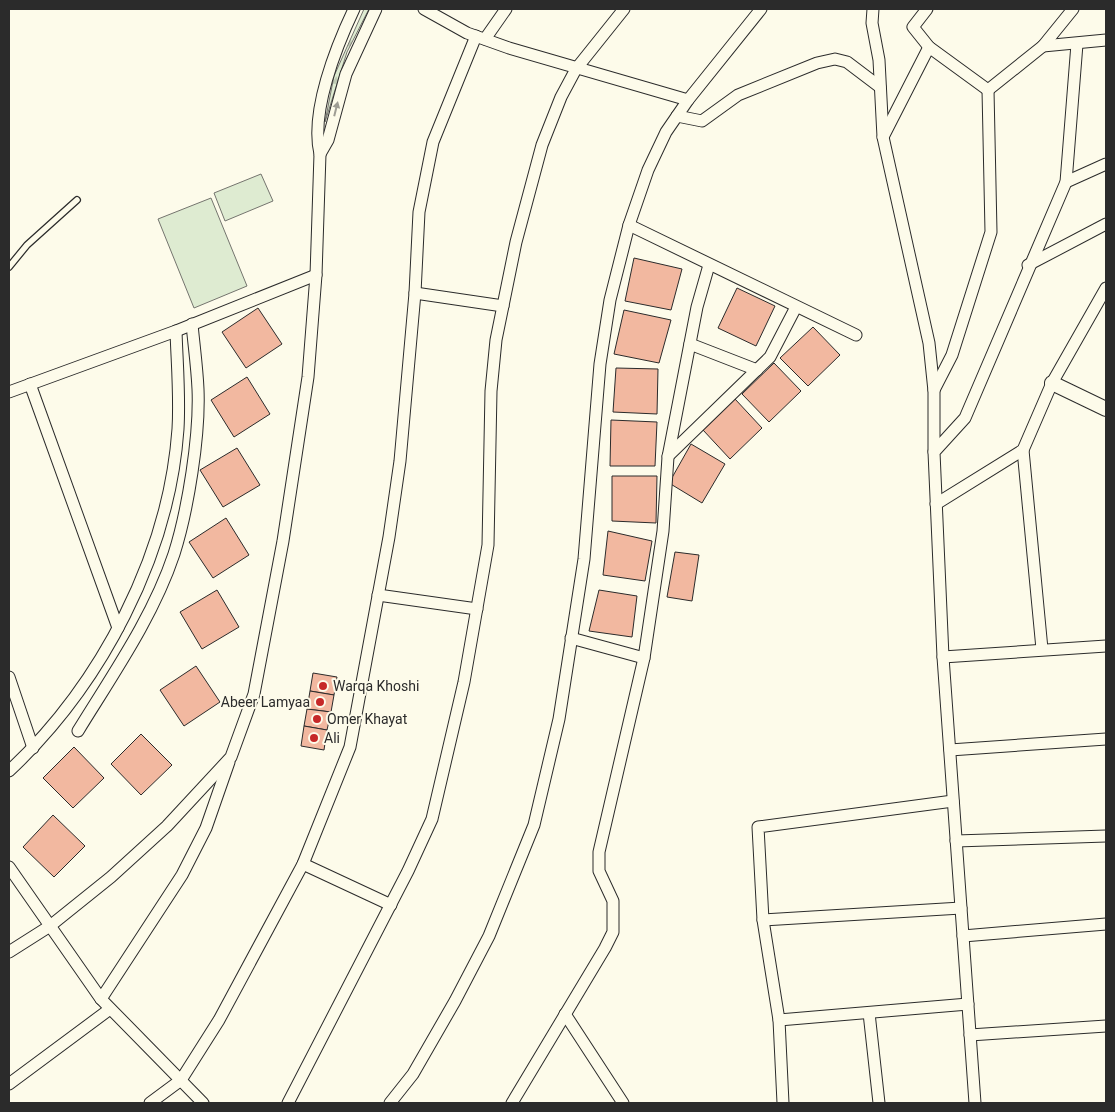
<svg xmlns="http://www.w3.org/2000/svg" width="1115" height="1112" font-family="Roboto,sans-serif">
<defs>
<pattern id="forest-firs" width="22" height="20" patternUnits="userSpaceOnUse" patternTransform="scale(1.25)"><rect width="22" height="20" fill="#deebd1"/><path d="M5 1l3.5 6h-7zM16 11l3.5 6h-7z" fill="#bfcab4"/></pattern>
</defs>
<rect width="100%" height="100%" fill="#fdfbea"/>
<!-- green -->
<g fill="#deebd1" stroke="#74746e">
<path d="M261 174 273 201 225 221 214 193Z"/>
<path d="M211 198 247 286 194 308 158 219Z"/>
</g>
<!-- forest -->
<path fill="url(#forest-firs)" stroke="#74746e" d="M364 9H369L347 52 325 122 334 76Z"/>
<!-- building -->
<g fill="#f2b8a0" stroke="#2b2b2b">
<path d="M634 258 682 269 671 310 625 301Z"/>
<path d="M737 288 775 306 756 346 718 328Z"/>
<path d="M258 308 282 344 246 368 222 332Z"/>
<path d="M624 310 671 320 659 363 614 354Z"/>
<path d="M813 327 840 355 808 386 780 358Z"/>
<path d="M774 363 801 391 769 422 742 394Z"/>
<path d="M616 368 658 369 657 414 613 412Z"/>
<path d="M247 377 270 414 234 437 211 400Z"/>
<path d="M735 399 762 428 730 459 703 430Z"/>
<path d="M611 420 657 422 655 466H610Z"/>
<path d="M691 444 725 464 702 503 669 483Z"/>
<path d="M237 448 260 485 223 507 200 470Z"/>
<path d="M612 476H657L656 523 612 521Z"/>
<path d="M226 518 249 555 213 578 189 542Z"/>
<path d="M608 531 652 541 645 581 603 575Z"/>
<path d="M675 552 699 555 692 601 667 597Z"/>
<path d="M217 590 239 627 202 649 180 612Z"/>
<path d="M599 590 637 596 632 637 589 631Z"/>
<path d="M196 666 220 702 184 726 160 690Z"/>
<path d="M313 673 337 677 334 695 310 691Z"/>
<path d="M310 691 334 695 331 712 307 709Z"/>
<path d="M307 709 331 712 327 730 304 726Z"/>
<path d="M304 726 327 730 324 750 301 746Z"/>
<path d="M141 734 172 765 141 795 111 764Z"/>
<path d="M74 747 104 778 73 808 43 778Z"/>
<path d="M53 815 85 846 54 877 23 847Z"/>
</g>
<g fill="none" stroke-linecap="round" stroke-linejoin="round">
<defs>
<path id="service" d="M9 267 27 245 77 200"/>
<g id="minor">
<path d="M424 9 467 33 509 48 688 100"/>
<path d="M873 9 872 23 879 60 883 137 929 343 934 391V452"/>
<path d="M927 9 913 27 929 47 988 90"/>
<path d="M485 39 506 9"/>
<path d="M1043 46 1106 40"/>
<path d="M988 90 1043 46 1073 9"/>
<path d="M677 116 702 121 738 95 817 63 835 59 847 62 880 87"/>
<path d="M883 137 929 47"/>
<path d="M320 154 328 140 346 74 376 9"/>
<path d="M1066 182 1106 164"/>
<path d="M629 225 856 335"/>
<path d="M1028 265 1106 224"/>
<path d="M415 293 503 306"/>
<path d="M690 344 757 370"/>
<path d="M30 384 118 628"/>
<path d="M934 390 952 355 991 232 988 90"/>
<path d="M9 392 176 331 316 275"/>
<path d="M1023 450 1042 649"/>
<path d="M668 456 770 357 796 307"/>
<path d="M936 504 1023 450 1052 383 1106 288"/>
<path d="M378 595 477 609"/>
<path d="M571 638 644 658"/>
<path d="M943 657 1106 646"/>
<path d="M9 677 33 748"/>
<path d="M78 731C113 674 153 617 174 554 188 510 200 435 198 389 197 367 194 346 192 324"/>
<path d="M950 750 1106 739"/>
<path d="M9 771C101 685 169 556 178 429 180 396 177 363 176 331"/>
<path d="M956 841 1106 836"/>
<path d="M303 864 391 905"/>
<path d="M9 867 101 999 203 1103"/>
<path d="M763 920 961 908"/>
<path d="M963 936 1106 924"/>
<path d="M9 952 50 926 111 877 167 826 231 757 254 694 283 541 308 377 316 275 320 154C310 112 336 47 354 9"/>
<path d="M101 999 182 875 206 828 229 762"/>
<path d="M869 1013 879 1103"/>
<path d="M565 1014 623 1103"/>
<path d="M779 1020 968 1004"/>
<path d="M970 1035 1106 1026"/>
<path d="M9 1084 110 1009"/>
<path d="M150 1103 181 1080 219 1020 303 864 350 747 389 537 400 461 415 293 419 212 433 142 476 36"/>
<path d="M288 1103 408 871 432 819 464 682 488 545 491 391 496 340 516 242 542 145 561 97 576 69 624 9"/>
<path d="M390 1103 413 1074 455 1001 489 936 534 825 559 719 584 559 600 364 610 300 629 225 648 170 666 132 688 100 761 9"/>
<path d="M512 1103 605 948 613 932V901L599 871V852L644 658 663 531 668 457 697 307 709 265"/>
<path d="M783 1103 779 1020 763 920 758 827 953 801"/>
<path d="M975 1103 943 657 934 452 965 418 1066 182 1077 44"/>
</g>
<path id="tertiary" d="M1052 383 1106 409"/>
</defs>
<!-- service casing -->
<use href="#service" stroke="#2b2b2b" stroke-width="8"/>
<!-- minor casing -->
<use href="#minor" stroke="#2b2b2b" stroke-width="13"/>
<!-- tertiary casing -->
<use href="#tertiary" stroke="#2b2b2b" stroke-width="16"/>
<!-- service -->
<use href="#service" stroke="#fdfbea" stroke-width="5.5"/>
<!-- minor -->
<use href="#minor" stroke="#fdfbea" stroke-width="11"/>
<!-- tertiary -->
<use href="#tertiary" stroke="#fdfbea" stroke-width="14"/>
</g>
<!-- one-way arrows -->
<defs><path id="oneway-solid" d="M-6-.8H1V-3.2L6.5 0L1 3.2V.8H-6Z" transform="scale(1.25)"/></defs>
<use fill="#9e9d94" href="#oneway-solid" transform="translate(336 109) rotate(-76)"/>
<!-- markers -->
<g fill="#c62828" stroke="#fdfbea" stroke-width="2">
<circle cx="323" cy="686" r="5"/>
<circle cx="320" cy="702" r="5"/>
<circle cx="317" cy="719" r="5"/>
<circle cx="314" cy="738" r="5"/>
</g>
<g text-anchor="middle" stroke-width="4" stroke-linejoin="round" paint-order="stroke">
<!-- poi labels -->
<g font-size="14" fill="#2b2b2b" stroke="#fdfbea" text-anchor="start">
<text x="333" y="691">Warqa Khoshi</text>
<text x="310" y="707" text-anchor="end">Abeer Lamyaa</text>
<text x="327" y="724">Omer Khayat</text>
<text x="324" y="743">Ali</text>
</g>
</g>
<!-- border -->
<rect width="1115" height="1112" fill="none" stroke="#2b2b2b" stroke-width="20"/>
</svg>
